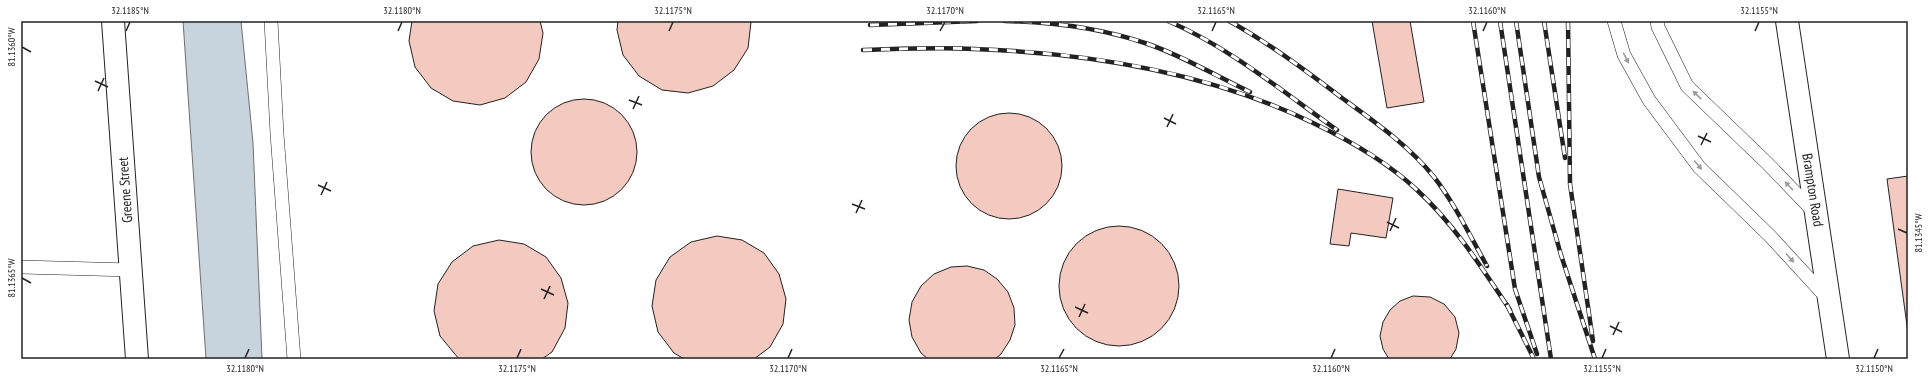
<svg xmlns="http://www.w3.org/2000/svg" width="1929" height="380" font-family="'PT Sans Narrow',sans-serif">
<rect width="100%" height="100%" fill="#fff"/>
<!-- water -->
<path fill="#c7d3dd" stroke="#6f6f6f" d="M183 21H241L253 143 262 359H206Z"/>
<!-- building -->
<g fill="#f3c9c0" stroke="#222">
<path d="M412 21H540L543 33 539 59 526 82 505 98 480 105 453 101 431 88 415 67 409 41Z"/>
<path d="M618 21H751V22L748 48 734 70 713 86 688 93 662 90 639 76 623 55 617 30Z"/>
<path d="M1372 21H1410L1424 102 1387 108Z"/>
<circle cx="584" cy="152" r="53"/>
<circle cx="1009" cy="166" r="53"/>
<path d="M1908 176V333L1887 179Z"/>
<path d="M1338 189 1393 198 1386 238 1351 233 1349 246 1330 244Z"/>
<circle cx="1119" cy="286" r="60"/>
<path d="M717 236 742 240 764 253 779 274 786 299 783 324 770 347 754 359H684L674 353 658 332 652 306 656 280 670 257 691 242Z"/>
<path d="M499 240 524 244 546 257 561 278 568 303 565 328 552 352 542 359H459L440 336 434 311 438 284 452 262 473 246Z"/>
<path d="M967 266 984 270 997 279 1008 292 1014 308 1015 325 1010 340 1001 354 995 359H928L921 353 912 337 909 320 912 302 921 286 934 274 951 267Z"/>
<path d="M1413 296 1430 297 1444 304 1455 317 1459 333 1456 349 1450 359H1389L1383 349 1380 336 1383 322 1390 310 1400 301Z"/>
</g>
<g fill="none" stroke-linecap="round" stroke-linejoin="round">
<defs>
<g id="lane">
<path d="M271 21 277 134 294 359"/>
<path d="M1614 21 1624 55 1649 100 1699 167 1770 236 1827 298"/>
<path d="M1657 21 1658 27 1687 86 1768 164 1815 213"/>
<path d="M21 267 131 270"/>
</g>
<g id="street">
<path d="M113 21 137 359"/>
<path d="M1787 21 1838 359"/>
</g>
</defs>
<!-- lane casing -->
<use href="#lane" stroke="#222" stroke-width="14"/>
<!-- street casing -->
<use href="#street" stroke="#222" stroke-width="24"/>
<!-- lane -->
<use href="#lane" stroke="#fff" stroke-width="13"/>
<!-- street -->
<use href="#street" stroke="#fff" stroke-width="22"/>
<defs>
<g id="rail">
<path d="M1005 21C1054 22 1101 28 1148 44 1183 56 1216 76 1250 92"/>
<path d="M1168 21C1229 47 1283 92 1337 130"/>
<path d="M1229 21C1269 43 1306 71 1342 98 1375 122 1409 146 1434 177 1455 204 1470 236 1487 266"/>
<path d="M1473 21 1515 289 1537 354"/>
<path d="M1500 21 1551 359"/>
<path d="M1516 21 1539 177 1561 255 1595 359"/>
<path d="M1544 21 1565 158"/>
<path d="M1568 21 1570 184 1593 341"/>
<path d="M870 25 977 21"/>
<path d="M863 50C900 49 937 47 974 49 1089 53 1207 72 1311 122 1349 140 1386 161 1417 190 1454 224 1482 268 1510 310"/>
<path d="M1507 305 1534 359"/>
</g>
</defs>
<!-- rail casing -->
<use href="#rail" stroke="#222" stroke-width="4.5"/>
<!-- rail -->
<use href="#rail" stroke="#fff" stroke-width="3" stroke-dasharray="9" stroke-linecap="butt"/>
</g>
<!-- one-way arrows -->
<defs><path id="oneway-solid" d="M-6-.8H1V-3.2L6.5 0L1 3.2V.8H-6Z"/></defs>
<g fill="#9c9c9c">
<use href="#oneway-solid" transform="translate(1626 58) rotate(63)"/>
<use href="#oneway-solid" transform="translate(1697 95) rotate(-136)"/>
<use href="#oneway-solid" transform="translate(1698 165) rotate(49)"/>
<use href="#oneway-solid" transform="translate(1789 186) rotate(-134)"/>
<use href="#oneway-solid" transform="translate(1790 258) rotate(48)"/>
</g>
<!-- ticks -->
<path fill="none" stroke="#222" stroke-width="1.5" d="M126 31 130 22M398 31 402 22M669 31 673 22M940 31 945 22M1212 31 1216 22M1483 31 1487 22M1755 31 1759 22M22 47 31 52M95 81 108 87M98 91 104 78M629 100 642 105M633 109 639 96M1164 118 1176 124M1167 127 1173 114M1698 136 1711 142M1701 145 1707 133M318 185 331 191M321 195 327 182M852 204 865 209M856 213 862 200M1387 222 1399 228M1898 229 1907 233M1390 231 1396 218M22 278 31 283M541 289 554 295M544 299 550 286M1075 307 1088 313M1079 317 1085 304M1610 326 1622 332M1613 335 1619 322M245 358 249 349M517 358 521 349M788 358 792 349M1059 358 1064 349M1331 358 1335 349M1602 358 1606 349M1874 358 1878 349"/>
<g text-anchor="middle" stroke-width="3" stroke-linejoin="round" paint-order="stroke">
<!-- street labels -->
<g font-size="14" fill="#222" stroke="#fff">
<text transform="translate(125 190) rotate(-94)" y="5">Greene Street</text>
<text transform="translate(1813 190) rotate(81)" y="5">Brampton Road</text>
</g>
</g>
<!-- border -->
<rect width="1929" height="380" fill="none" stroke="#ffffff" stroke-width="44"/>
<rect x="22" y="22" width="1885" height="336" fill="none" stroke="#222" stroke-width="1.5"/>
<g font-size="10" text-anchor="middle" fill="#222">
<text x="130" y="14">32.1185°N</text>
<text x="402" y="14">32.1180°N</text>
<text x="673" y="14">32.1175°N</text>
<text x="945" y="14">32.1170°N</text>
<text x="1216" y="14">32.1165°N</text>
<text x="1487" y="14">32.1160°N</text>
<text x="1759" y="14">32.1155°N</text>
<text transform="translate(11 47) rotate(-90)" y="4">81.1360°W</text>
<text transform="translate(1918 233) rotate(-90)" y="4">81.1345°W</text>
<text transform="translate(11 278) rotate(-90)" y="4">81.1365°W</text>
<text x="245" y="372">32.1180°N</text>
<text x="517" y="372">32.1175°N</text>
<text x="788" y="372">32.1170°N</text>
<text x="1059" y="372">32.1165°N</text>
<text x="1331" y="372">32.1160°N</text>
<text x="1602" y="372">32.1155°N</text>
<text x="1874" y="372">32.1150°N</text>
</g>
</svg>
